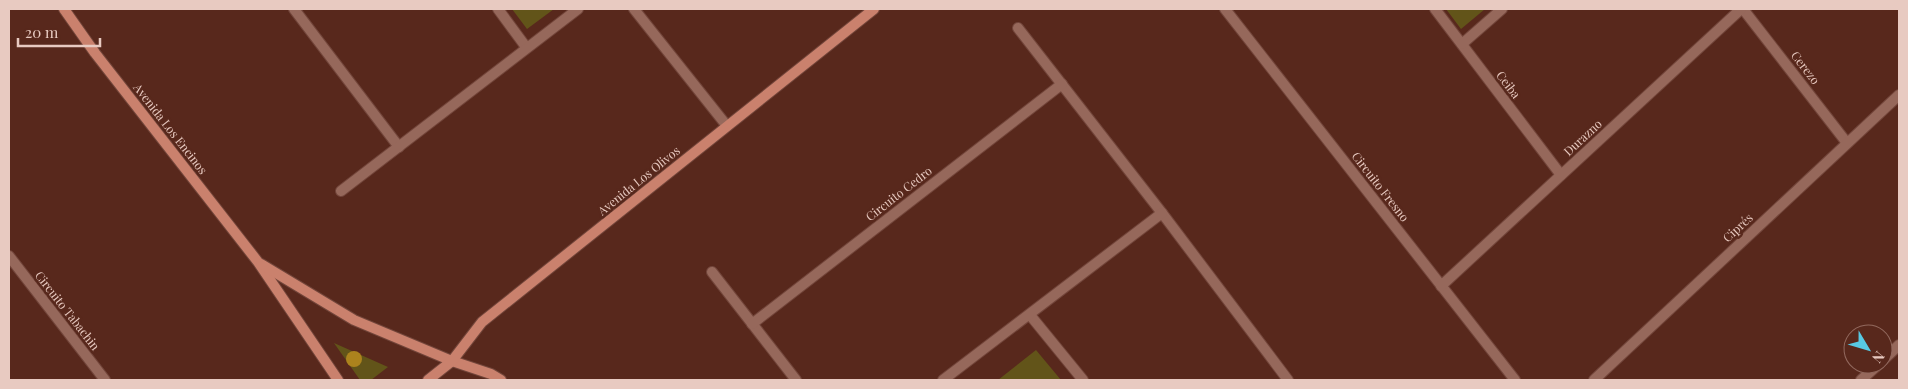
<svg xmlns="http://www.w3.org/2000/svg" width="1908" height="389" font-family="'Playfair Display',serif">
<rect width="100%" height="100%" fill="#58281c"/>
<!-- green -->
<g fill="#625419">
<path d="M512 9H554L527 29Z"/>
<path d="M1446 9H1485L1461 29Z"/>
<path d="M334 343 388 367 371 380H360Z"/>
<path d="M1036 350 1061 380H998Z"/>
</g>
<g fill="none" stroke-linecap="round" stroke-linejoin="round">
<defs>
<g id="street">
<path d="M294 9 399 147"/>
<path d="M498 9 526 47"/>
<path d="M634 9 727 126"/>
<path d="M1225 9 1515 380"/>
<path d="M1435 9 1561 175"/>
<path d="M1743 9 1847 143"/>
<path d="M1018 28 1162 213 1288 380"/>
<path d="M1462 44 1502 9"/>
<path d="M341 191 578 9"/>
<path d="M9 256 105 380"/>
<path d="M712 272 796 380"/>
<path d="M1441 286 1741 9"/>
<path d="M1030 315 1083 380"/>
<path d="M752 324 1062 84"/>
<path d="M1883 360 1899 345"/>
<path d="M943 380 1162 213"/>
<path d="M1594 380 1899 95"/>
<path d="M1861 380 1879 364"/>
</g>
<g id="secondary">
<path d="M64 9 95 53 258 262 338 380"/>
<path d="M261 264 354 320 452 361 491 374 501 380"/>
<path d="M428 380 452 361 482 322 874 9"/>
</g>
</defs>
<!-- street casing -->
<use href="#street" stroke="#72453a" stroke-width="12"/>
<!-- secondary casing -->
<use href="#secondary" stroke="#72453a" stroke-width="12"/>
<!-- street -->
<use href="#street" stroke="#96685b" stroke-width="10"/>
<!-- secondary -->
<use href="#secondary" stroke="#ca816d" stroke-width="10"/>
</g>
<!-- trees -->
<circle fill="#ac831d" cx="354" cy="359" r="8"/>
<g text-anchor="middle" stroke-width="5" stroke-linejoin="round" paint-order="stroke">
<!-- street labels -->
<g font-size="12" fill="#e8cac1" stroke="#58281c">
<text transform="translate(1805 68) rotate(52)" y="4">Cerezo</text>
<text transform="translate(1508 85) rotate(53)" y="4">Ceiba</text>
<text transform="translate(170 129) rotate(52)" y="4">Avenida Los Encinos</text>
<text transform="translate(1583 138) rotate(-43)" y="4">Durazno</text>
<text transform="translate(639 181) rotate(-39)" y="4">Avenida Los Olivos</text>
<text transform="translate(1380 187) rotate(52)" y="4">Circuito Fresno</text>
<text transform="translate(899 194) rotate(-38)" y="4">Circuito Cedro</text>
<text transform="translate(1738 228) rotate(-43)" y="4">Ciprés</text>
<text transform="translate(67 311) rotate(52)" y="4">Circuito Tabachin</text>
</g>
</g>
<!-- border -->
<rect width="1908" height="389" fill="none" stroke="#e8cac1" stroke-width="20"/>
<!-- north arrow -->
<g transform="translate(1868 349) rotate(128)"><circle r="24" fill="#58281c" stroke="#92695e"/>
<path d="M0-4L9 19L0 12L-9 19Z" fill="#58c9e3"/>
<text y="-8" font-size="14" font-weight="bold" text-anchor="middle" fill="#e8cac1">N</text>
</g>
<!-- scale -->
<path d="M18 38v8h82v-8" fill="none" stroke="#e8cac1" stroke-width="2.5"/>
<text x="25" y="38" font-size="15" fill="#e8cac1" stroke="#58281c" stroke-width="4" paint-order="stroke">20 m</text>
</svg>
